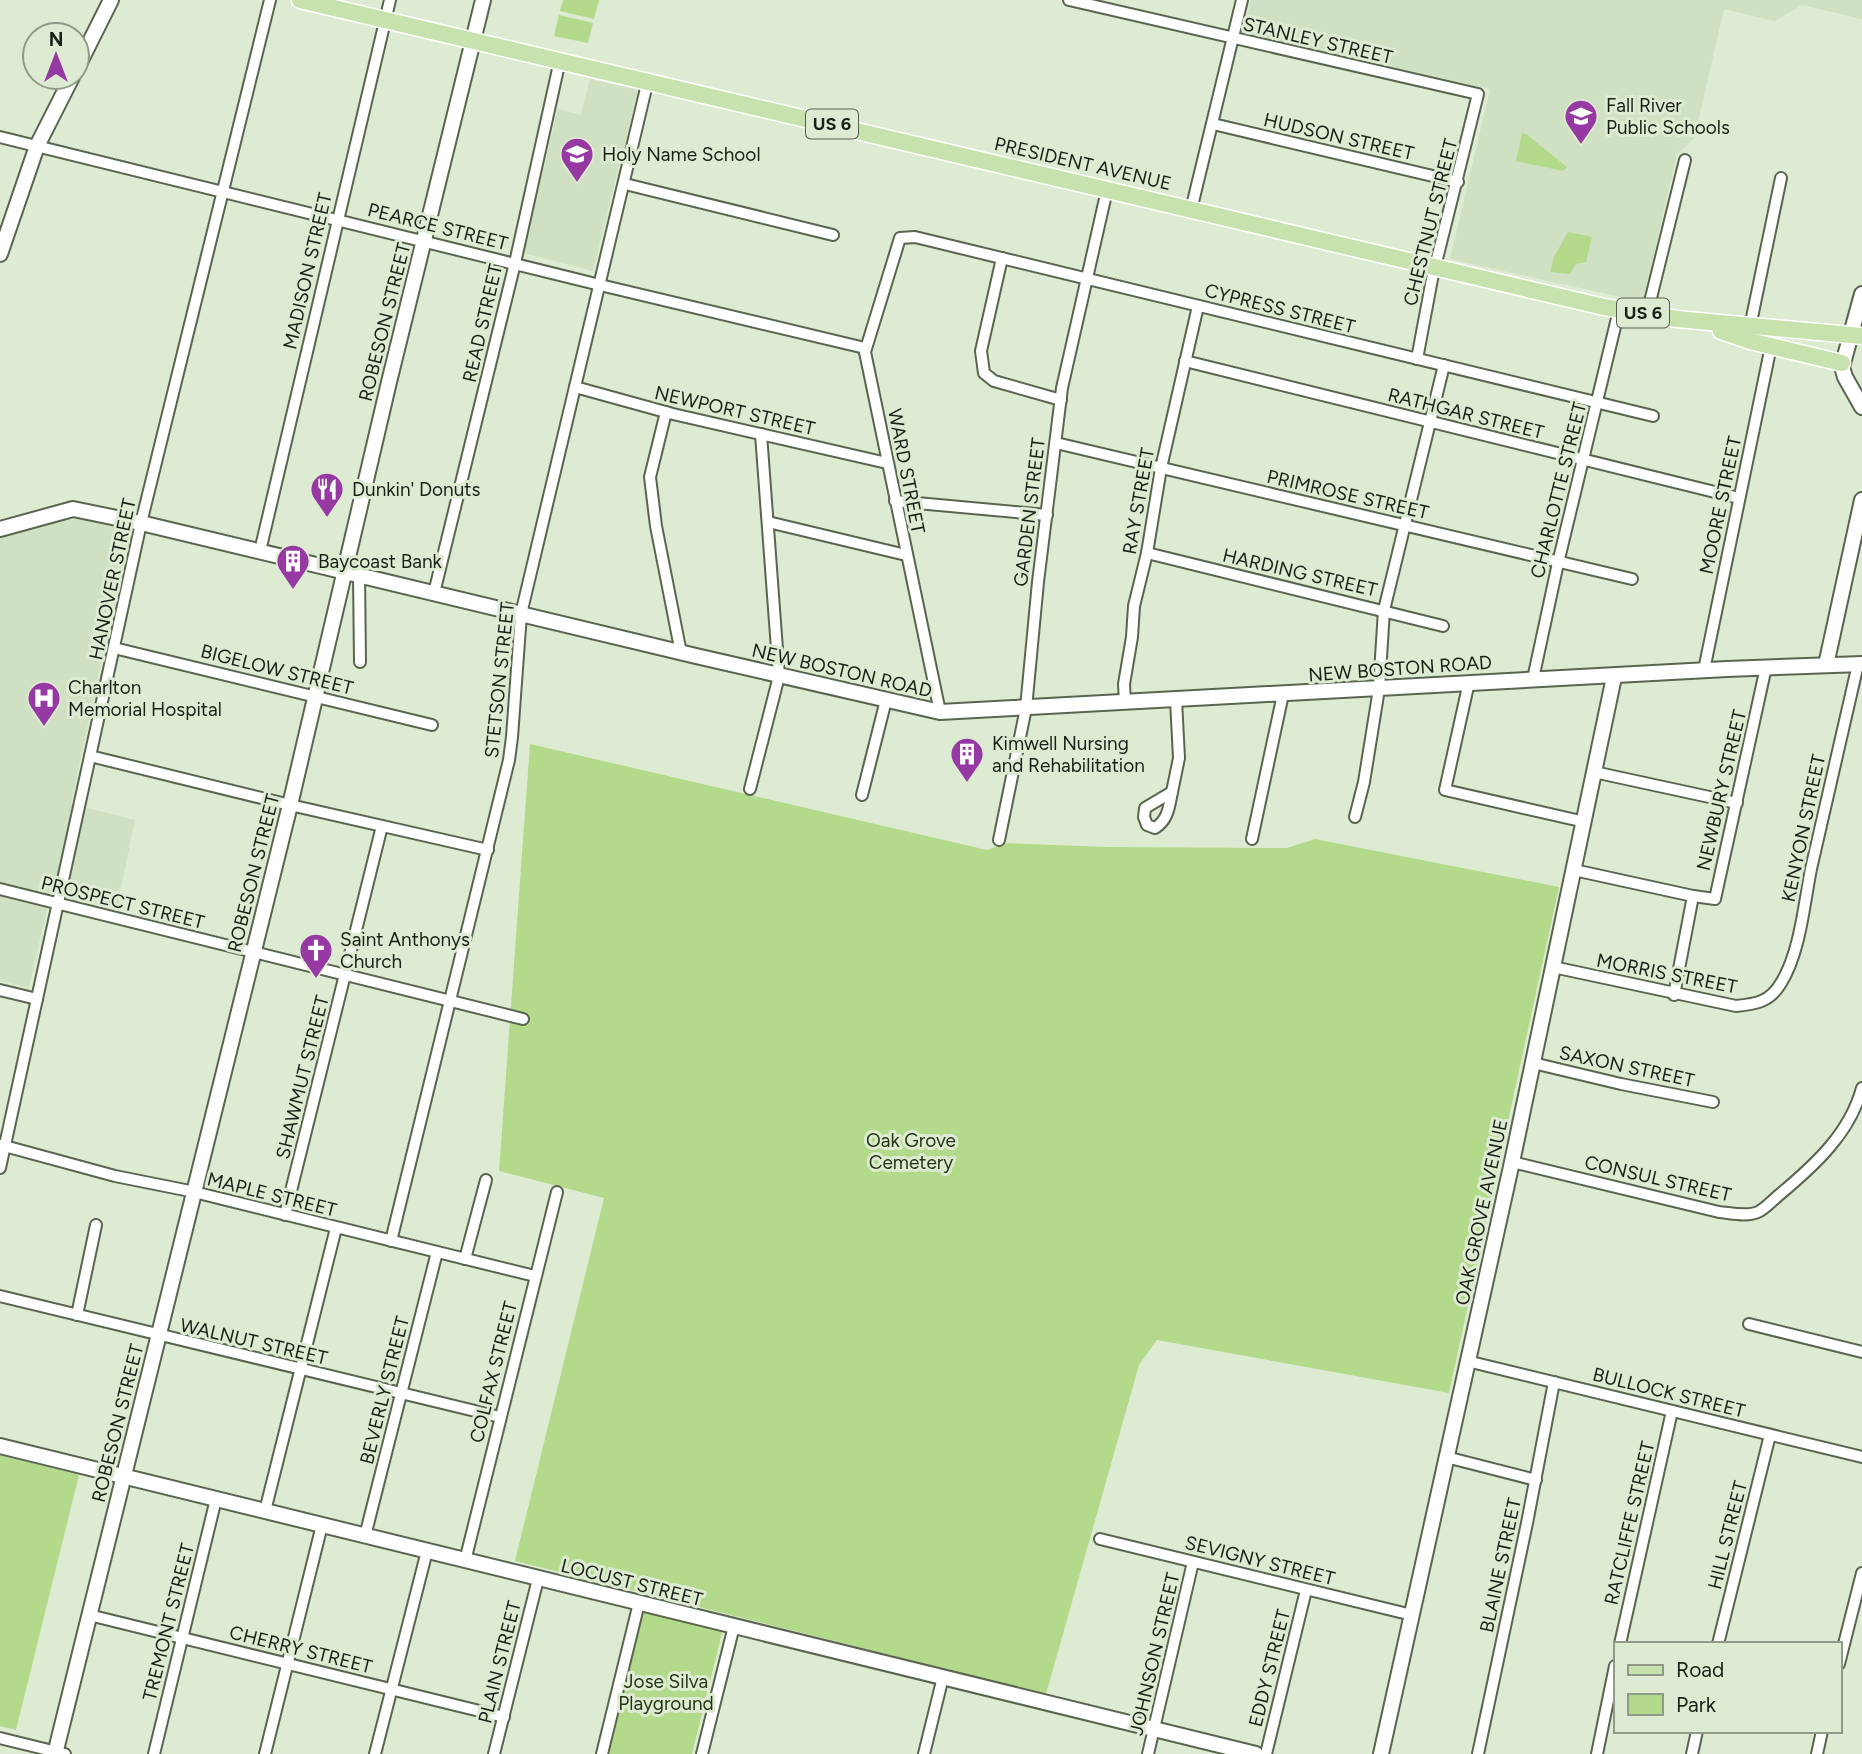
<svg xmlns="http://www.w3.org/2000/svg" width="1862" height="1754" font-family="Figtree,sans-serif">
<rect width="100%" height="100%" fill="#deebd3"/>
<!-- built -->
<g fill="#d0e0c2">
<path d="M1251 0H1862V19L1802 5 1775 21 1724 9 1694 139 1677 154 1643 302 1450 259 1490 89 1243 33Z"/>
<path d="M590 79 638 90 593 271 523 253 558 109 581 115Z"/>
<path d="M81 519 130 527 71 804 135 820 117 908 51 892 29 988 0 981V538L60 521Z"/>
</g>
<!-- green -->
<g fill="#b3d98b">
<path d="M563 0H599L594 19 560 11Z"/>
<path d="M559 15 593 23 588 43 554 36Z"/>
<path d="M1522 133 1526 134 1567 167 1563 171 1516 161Z"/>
<path d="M1568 232 1592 237 1586 262 1576 264 1570 274 1550 272 1554 257Z"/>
<path d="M530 744 987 850 1006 843 1107 847 1287 848 1315 839 1559 887 1449 1393 1157 1340 1139 1365 1046 1694 515 1561 604 1198 499 1171Z"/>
<path d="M0 1455 79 1475 16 1730 0 1726Z"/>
<path d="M644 1610 723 1629 692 1754H609Z"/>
</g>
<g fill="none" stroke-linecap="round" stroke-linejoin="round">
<defs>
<g id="street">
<path d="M1069 0 1478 94 1432 279 1417 359"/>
<path d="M1213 124 1458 182"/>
<path d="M0 137 600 285 865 348V352"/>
<path d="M625 184 833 235"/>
<path d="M1191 210 1242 0"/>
<path d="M1002 258 981 351 984 373 994 381 1061 400"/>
<path d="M1647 314 1685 160"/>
<path d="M1750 327 1781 178"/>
<path d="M1185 361 1739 498"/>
<path d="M575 387 673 414 887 463"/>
<path d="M666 412 650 477 656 526 681 653"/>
<path d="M1056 443 1632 579"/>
<path d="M895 501 1047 515"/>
<path d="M768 522 906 555"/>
<path d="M260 551 390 0"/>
<path d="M1147 553 1443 626"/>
<path d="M359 575 360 662"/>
<path d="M434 593 515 263 560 60"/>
<path d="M114 648 432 725"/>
<path d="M1704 670 1771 346"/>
<path d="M1533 679 1558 563 1619 310"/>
<path d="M1469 682 1445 790 1585 822"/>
<path d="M1125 703 1124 684 1132 637 1134 606 1147 553 1161 468 1198 306"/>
<path d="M940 712 865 352 900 238 915 237 1653 416"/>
<path d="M90 756 290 805 488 850"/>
<path d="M1594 772 1737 803"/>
<path d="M750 789 779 676 761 434"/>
<path d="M1172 792C1169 807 1168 820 1155 828L1147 825 1144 817 1145 808Z"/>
<path d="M1172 792 1179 758 1176 700"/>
<path d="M862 795 886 700"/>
<path d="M1355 817 1364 782 1379 689 1384 610 1444 365"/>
<path d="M1252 839 1283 694"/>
<path d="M999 840 1026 708 1038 582 1062 388 1107 190"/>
<path d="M1574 870 1693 896 1715 899 1766 667"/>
<path d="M0 889 523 1019"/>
<path d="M1553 967 1736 1006C1756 1004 1770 1002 1781 983 1800 953 1804 904 1811 869 1826 801 1842 733 1858 664"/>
<path d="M0 990 37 999"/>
<path d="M1674 995 1693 896"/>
<path d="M1533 1063 1621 1084 1713 1102"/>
<path d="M1 1145 115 1176 190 1191 535 1276"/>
<path d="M1512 1162 1719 1212C1731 1213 1747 1217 1758 1212 1765 1209 1773 1200 1779 1195 1815 1165 1850 1133 1862 1088"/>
<path d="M0 1168 141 523 270 0"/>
<path d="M285 1215 382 826"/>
<path d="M391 1241 509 760 512 737 521 614 648 80"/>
<path d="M465 1259 486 1180"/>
<path d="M0 1296 500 1417"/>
<path d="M77 1315 96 1225"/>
<path d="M1749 1324 1862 1352"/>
<path d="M1467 1361 1862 1457"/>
<path d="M1446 1457 1536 1480"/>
<path d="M265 1511 336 1228"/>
<path d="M365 1536 437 1252"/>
<path d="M1100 1539 1412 1615"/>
<path d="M465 1561 557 1192"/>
<path d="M89 1615 504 1717"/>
<path d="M1620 1644 1672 1411"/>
<path d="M1718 1644 1770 1435"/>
<path d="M1839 1664 1862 1573"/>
<path d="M0 1738 65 1754"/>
<path d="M154 1754 216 1499"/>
<path d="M265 1754 322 1525"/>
<path d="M375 1754 427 1551"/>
<path d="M494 1754 538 1579"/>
<path d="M602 1754 639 1603"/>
<path d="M702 1754 734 1626"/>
<path d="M924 1754 943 1677"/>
<path d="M1148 1754 1193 1562"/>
<path d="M1266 1754 1306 1590"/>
<path d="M1478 1754 1527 1523 1554 1382"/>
<path d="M1597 1754 1615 1666"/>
<path d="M1692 1754 1697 1731"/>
<path d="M1817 1754 1822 1731"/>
</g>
<g id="secondary">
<path d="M77 68 111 0"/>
<path d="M0 254 37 146 72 77"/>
<path d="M1862 294 1842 367 1845 377 1862 407"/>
<path d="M0 529 73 509 141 523 696 656 940 712 1727 669 1862 664"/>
<path d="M1826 665 1862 500"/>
<path d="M0 1446 1256 1754"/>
<path d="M55 1754 290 805 389 382 483 0"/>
<path d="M1381 1754 1512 1162 1614 677"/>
</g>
<g id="primary">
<path d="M300 0 1604 307 1677 319 1862 336"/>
<path d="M1721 331 1750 341 1842 363"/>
</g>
</defs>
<!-- street casing -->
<use href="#street" stroke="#5a6550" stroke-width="14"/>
<!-- secondary casing -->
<use href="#secondary" stroke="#5a6550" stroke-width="18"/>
<!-- primary casing -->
<use href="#primary" stroke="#fff" stroke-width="19"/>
<!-- street -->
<use href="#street" stroke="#fff" stroke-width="10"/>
<!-- secondary -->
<use href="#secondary" stroke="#fff" stroke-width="14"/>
<!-- primary -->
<use href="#primary" stroke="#c8e2ad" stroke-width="16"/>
</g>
<!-- icons -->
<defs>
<symbol id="school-pin" viewBox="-11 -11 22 30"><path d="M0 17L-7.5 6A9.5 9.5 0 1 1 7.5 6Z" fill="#9739a2" stroke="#deebd3"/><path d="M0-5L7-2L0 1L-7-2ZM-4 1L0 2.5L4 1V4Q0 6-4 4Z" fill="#fff"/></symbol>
<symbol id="restaurant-pin" viewBox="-11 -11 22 30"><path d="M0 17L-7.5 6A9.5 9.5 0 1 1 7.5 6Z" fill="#9739a2" stroke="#deebd3"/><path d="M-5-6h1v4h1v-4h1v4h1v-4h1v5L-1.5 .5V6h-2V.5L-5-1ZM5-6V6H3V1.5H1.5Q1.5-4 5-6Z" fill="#fff"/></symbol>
<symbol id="building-pin" viewBox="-11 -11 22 30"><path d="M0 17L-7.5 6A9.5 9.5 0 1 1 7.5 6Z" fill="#9739a2" stroke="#deebd3"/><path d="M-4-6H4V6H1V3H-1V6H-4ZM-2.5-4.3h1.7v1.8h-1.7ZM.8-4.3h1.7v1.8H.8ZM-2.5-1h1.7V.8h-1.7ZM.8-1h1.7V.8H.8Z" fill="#fff"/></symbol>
<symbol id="hospital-pin" viewBox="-11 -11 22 30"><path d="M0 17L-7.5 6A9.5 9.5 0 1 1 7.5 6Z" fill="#9739a2" stroke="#deebd3"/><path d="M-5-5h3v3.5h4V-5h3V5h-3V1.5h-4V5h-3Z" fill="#fff"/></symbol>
<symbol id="church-pin" viewBox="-11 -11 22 30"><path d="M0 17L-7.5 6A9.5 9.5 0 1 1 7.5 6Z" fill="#9739a2" stroke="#deebd3"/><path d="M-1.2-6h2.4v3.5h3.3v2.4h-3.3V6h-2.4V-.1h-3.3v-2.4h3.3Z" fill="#fff"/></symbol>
</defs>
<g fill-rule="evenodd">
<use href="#school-pin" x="1562" y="97" width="38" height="52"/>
<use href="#school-pin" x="558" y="135" width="38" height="52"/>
<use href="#restaurant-pin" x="308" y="470" width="38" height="52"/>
<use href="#building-pin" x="274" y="542" width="38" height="52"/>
<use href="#hospital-pin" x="25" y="679" width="38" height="52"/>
<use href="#building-pin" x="948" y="735" width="38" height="52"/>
<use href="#church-pin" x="297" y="931" width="38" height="52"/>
</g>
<g text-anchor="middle" stroke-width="6" stroke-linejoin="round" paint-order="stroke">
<!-- shield labels -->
<g fill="#deebd3" stroke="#565d4f" stroke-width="2">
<rect x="806" y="109.5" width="52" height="29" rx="5"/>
<rect x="1617" y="298.5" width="52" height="29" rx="5"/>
</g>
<g font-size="18" font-weight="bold" fill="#1b2017">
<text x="832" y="130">US 6</text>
<text x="1643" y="319">US 6</text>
</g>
<!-- street labels -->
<g font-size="19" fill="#1b2017" stroke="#deebd3">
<text transform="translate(1318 40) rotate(13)" y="7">STANLEY STREET</text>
<text transform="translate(1339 136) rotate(13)" y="7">HUDSON STREET</text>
<text transform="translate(1083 163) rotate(13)" y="7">PRESIDENT AVENUE</text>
<text transform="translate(1430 222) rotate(-76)" y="7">CHESTNUT STREET</text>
<text transform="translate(438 226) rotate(14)" y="7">PEARCE STREET</text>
<text transform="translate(307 271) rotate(-77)" y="7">MADISON STREET</text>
<text transform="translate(1280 308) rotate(14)" y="7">CYPRESS STREET</text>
<text transform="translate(384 322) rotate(-76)" y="7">ROBESON STREET</text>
<text transform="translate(482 323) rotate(-77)" y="7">READ STREET</text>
<text transform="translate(735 410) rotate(13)" y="7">NEWPORT STREET</text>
<text transform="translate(1466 413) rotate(14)" y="7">RATHGAR STREET</text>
<text transform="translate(907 471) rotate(79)" y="7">WARD STREET</text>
<text transform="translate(1558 490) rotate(-76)" y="7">CHARLOTTE STREET</text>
<text transform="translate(1348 494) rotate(13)" y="7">PRIMROSE STREET</text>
<text transform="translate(1138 501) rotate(-80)" y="7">RAY STREET</text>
<text transform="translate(1720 505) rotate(-78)" y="7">MOORE STREET</text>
<text transform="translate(1029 512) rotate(-83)" y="7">GARDEN STREET</text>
<text transform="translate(1300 572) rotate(13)" y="7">HARDING STREET</text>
<text transform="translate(112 579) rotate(-78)" y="7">HANOVER STREET</text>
<text transform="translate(1400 668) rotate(-4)" y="7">NEW BOSTON ROAD</text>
<text transform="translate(277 669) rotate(14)" y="7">BIGELOW STREET</text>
<text transform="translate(842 670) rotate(13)" y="7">NEW BOSTON ROAD</text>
<text transform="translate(499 680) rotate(-84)" y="7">STETSON STREET</text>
<text transform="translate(1721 790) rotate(-77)" y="7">NEWBURY STREET</text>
<text transform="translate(1803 828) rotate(-78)" y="7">KENYON STREET</text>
<text transform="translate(253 873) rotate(-76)" y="7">ROBESON STREET</text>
<text transform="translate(123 902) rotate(14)" y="7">PROSPECT STREET</text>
<text transform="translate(1667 973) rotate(11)" y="7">MORRIS STREET</text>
<text transform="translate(1627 1066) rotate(12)" y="7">SAXON STREET</text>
<text transform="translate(302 1077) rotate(-76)" y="7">SHAWMUT STREET</text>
<text transform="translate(1658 1178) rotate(13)" y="7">CONSUL STREET</text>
<text transform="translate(272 1194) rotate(14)" y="7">MAPLE STREET</text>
<text transform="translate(1481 1212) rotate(-78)" y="7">OAK GROVE AVENUE</text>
<text transform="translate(254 1341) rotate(13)" y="7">WALNUT STREET</text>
<text transform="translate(493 1372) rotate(-76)" y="7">COLFAX STREET</text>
<text transform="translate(384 1390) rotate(-76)" y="7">BEVERLY STREET</text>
<text transform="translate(1669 1392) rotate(14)" y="7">BULLOCK STREET</text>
<text transform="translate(117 1423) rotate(-76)" y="7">ROBESON STREET</text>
<text transform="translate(1629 1523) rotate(-77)" y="7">RATCLIFFE STREET</text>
<text transform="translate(1727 1535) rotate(-76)" y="7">HILL STREET</text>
<text transform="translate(1260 1560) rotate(14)" y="7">SEVIGNY STREET</text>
<text transform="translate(1500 1565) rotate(-78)" y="7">BLAINE STREET</text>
<text transform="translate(632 1582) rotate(14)" y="7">LOCUST STREET</text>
<text transform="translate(168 1622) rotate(-76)" y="7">TREMONT STREET</text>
<text transform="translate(301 1649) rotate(14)" y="7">CHERRY STREET</text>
<text transform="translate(1154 1654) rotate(-77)" y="7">JOHNSON STREET</text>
<text transform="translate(499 1662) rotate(-76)" y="7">PLAIN STREET</text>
<text transform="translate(1269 1668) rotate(-76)" y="7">EDDY STREET</text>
</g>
<!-- poi labels -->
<g font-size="19" fill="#1b2017" stroke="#deebd3" text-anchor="start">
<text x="1606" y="112">Fall River<tspan x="1606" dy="22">Public Schools</tspan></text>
<text x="602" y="161">Holy Name School</text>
<text x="352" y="496">Dunkin' Donuts</text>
<text x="318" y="568">Baycoast Bank</text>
<text x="68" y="694">Charlton<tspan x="68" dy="22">Memorial Hospital</tspan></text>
<text x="992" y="750">Kimwell Nursing<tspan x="992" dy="22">and Rehabilitation</tspan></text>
<text x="340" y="946">Saint Anthonys<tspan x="340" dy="22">Church</tspan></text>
</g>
<!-- park labels -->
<g font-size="19" fill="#253611" stroke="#deebd3">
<text x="911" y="1147">Oak Grove<tspan x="911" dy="22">Cemetery</tspan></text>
<text x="666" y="1688">Jose Silva<tspan x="666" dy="22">Playground</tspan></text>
</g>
</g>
<!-- legend -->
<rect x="1614" y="1642" width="228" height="91" fill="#deebd3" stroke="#909a88" stroke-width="2"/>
<rect x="1628" y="1665" width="35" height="10" fill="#c8e2ad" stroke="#909a88" stroke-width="2"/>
<text x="1676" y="1677" font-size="21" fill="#1b2017">Road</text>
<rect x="1628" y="1694" width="35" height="21" fill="#b3d98b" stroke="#909a88" stroke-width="2"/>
<text x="1676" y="1712" font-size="21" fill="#1b2017">Park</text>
<!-- north arrow -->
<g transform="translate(56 56)"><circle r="33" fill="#deebd3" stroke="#909a88" stroke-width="2"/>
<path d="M0-5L12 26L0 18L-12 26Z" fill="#9739a2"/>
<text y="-10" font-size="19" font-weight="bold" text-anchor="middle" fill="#1b2017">N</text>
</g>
</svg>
